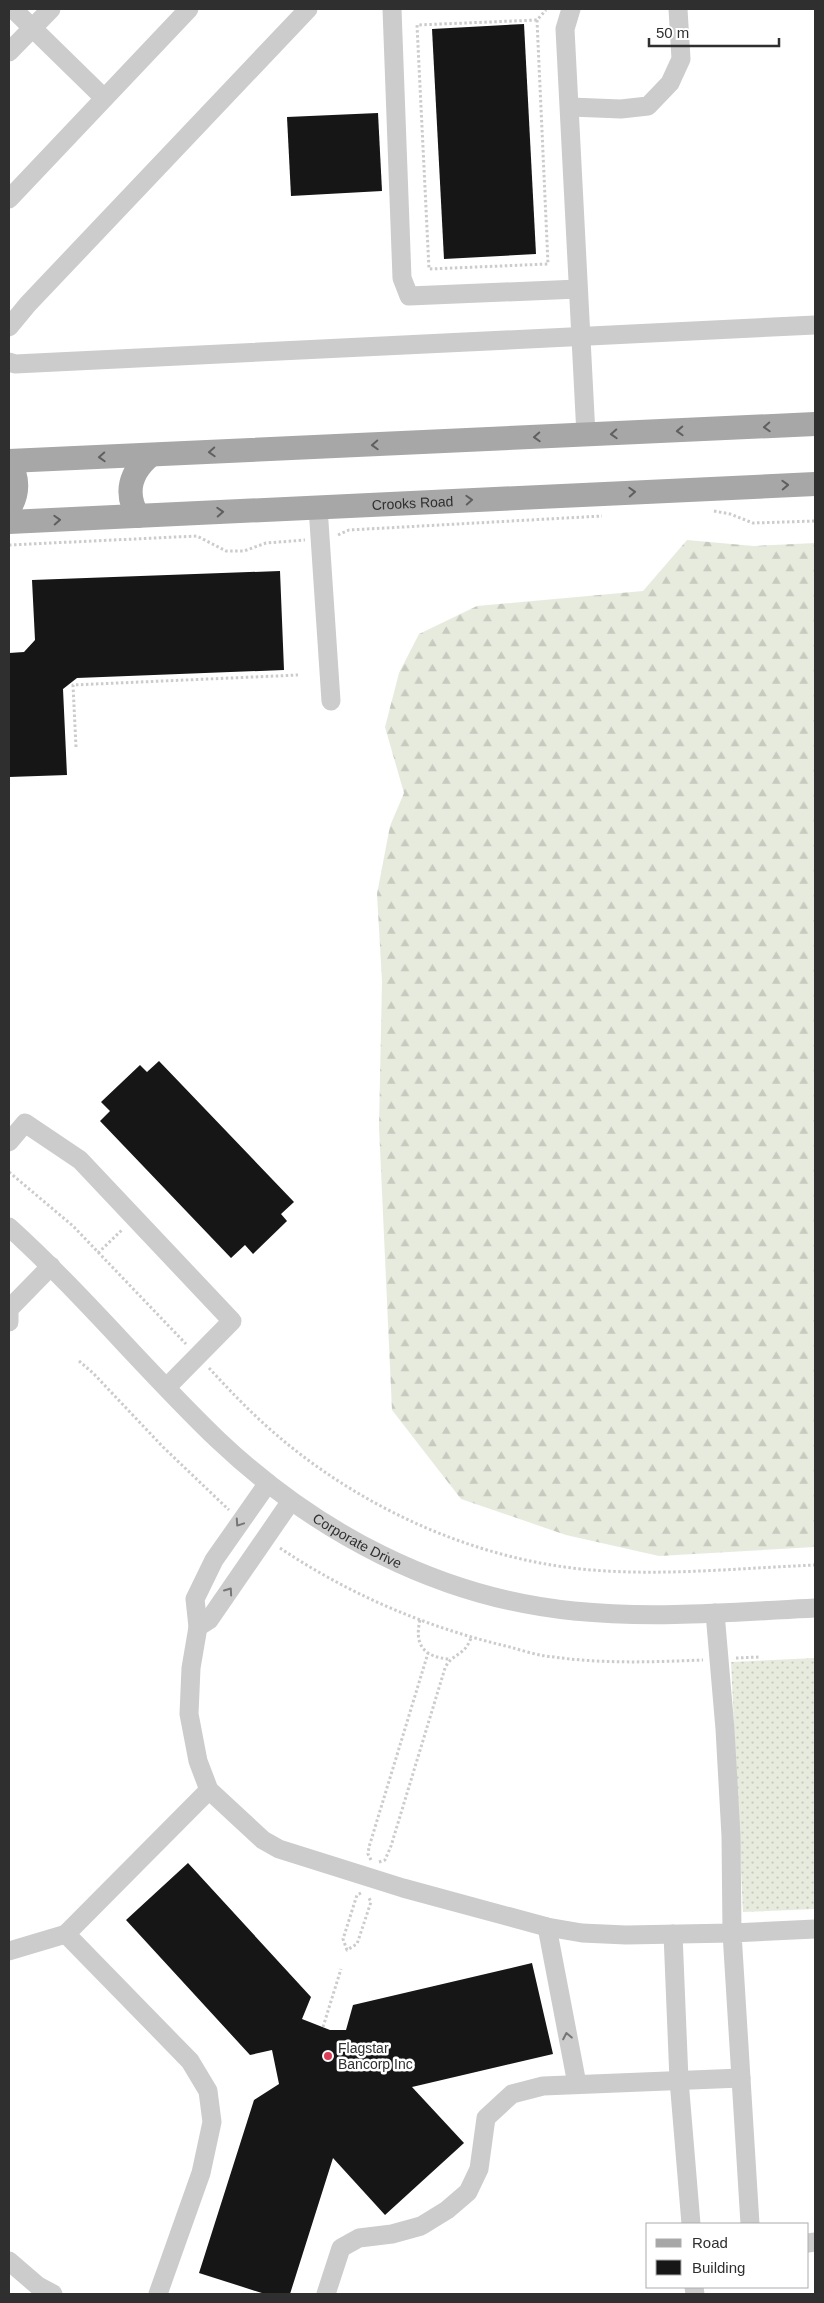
<svg xmlns="http://www.w3.org/2000/svg" width="824" height="2303" font-family="Arial,sans-serif">
<defs>
<pattern id="grass-dots" width="8" height="8" patternUnits="userSpaceOnUse" patternTransform="scale(1.25)"><rect width="8" height="8" fill="#e6ebde"/><path d="M2 2h.1M6 6h.1" fill="none" stroke="#c6cabf" stroke-width="1.8" stroke-linecap="round"/></pattern>
<pattern id="forest-firs" width="22" height="20" patternUnits="userSpaceOnUse" patternTransform="scale(1.25)"><rect width="22" height="20" fill="#e6ebde"/><path d="M5 1l3.5 6h-7zM16 11l3.5 6h-7z" fill="#c6cabf"/></pattern>
</defs>
<rect width="100%" height="100%" fill="#fff"/>
<!-- grass -->
<path fill="url(#grass-dots)" d="M815 1658V1909L743 1912 731 1662Z"/>
<!-- forest -->
<path fill="url(#forest-firs)" d="M687 540 754 546 815 543V1547L659 1556 566 1535 461 1499 392 1410 379 1127 382 981 377 894 390 826 404 793 385 727 399 673 419 634 477 606 643 591Z"/>
<!-- building -->
<g fill="#161616">
<path d="M524 24 536 254 444 259 432 29Z"/>
<path d="M378 113 382 191 291 196 287 117Z"/>
<path d="M280 571 284 670 77 678 63 689 67 775 9 777V653L24 652 35 640 32 580Z"/>
<path d="M159 1061 294 1202 281 1214 287 1221 253 1254 245 1245 231 1258 100 1121 110 1111 101 1102 140 1065 147 1072Z"/>
<path d="M188 1863 311 1997 302 2019 330 2030H346L353 2005 532 1963 553 2054 412 2087 464 2143 385 2215 333 2158 290 2294H265L199 2273 254 2100 279 2084 272 2050 250 2055 126 1920Z"/>
</g>
<g fill="none" stroke-linecap="round" stroke-linejoin="round">
<!-- path -->
<g stroke="#ccc" stroke-width="3" stroke-dasharray="2.5 2.5" stroke-linecap="butt">
<path d="M537 20 548 264 429 269 417 25 537 20 546 10"/>
<path d="M714 511 730 514 753 523 815 521"/>
<path d="M338 535 349 530 602 516"/>
<path d="M9 545 197 536 226 551H244L266 543 305 540"/>
<path d="M76 747 73 685 298 675"/>
<path d="M9 1172 73 1226 186 1344"/>
<path d="M98 1253 123 1229"/>
<path d="M79 1361 93 1373 163 1447 229 1510"/>
<path d="M209 1368C231 1392 254 1416 279 1437 365 1510 479 1561 592 1570 666 1576 741 1568 815 1565"/>
<path d="M280 1548C350 1595 428 1628 510 1647 524 1651 539 1656 554 1657 604 1664 653 1662 703 1660"/>
<path d="M420 1620C414 1645 424 1657 449 1659"/>
<path d="M736 1658 759 1657"/>
<path d="M371 1860 368 1854 369 1847 428 1653"/>
<path d="M379 1862 385 1860 391 1846 445 1668C452 1653 464 1657 471 1638"/>
<path d="M361 1893 357 1895 343 1939 347 1950 357 1944 371 1902 368 1896"/>
<path d="M323 2027 341 1969"/>
</g>
<!-- minor -->
<g stroke="#ccc" stroke-width="19">
<path d="M13 9 104 98"/>
<path d="M392 9 402 278 409 296 578 289"/>
<path d="M571 9 565 29 586 435"/>
<path d="M9 52 51 9"/>
<path d="M570 107 621 109 648 106 670 83 681 59 678 9"/>
<path d="M9 199 189 9"/>
<path d="M9 327 28 304 308 9"/>
<path d="M9 362 15 364 815 325"/>
<path d="M318 507 331 701"/>
<path d="M9 1142 25 1123 80 1160 232 1321 167 1387"/>
<path id="s1" d="M9 1227C83 1294 146 1371 218 1440 315 1532 439 1598 574 1611 654 1619 735 1612 815 1608"/>
<path d="M9 1322V1309L51 1266"/>
<path d="M268 1483 214 1560 195 1599 198 1627 191 1668 189 1714 198 1761 209 1790 263 1840 279 1849 403 1888 547 1927 582 1933 626 1935 732 1933 731 1836 725 1729 715 1613"/>
<path d="M198 1627 209 1620 291 1501"/>
<path d="M547 1927 577 2084"/>
<path d="M673 1934 679 2080 691 2224"/>
<path d="M9 1951 66 1934"/>
<path d="M750 2224 732 1933 815 1929"/>
<path d="M808 2243 815 2242"/>
<path d="M9 2261 38 2286 53 2294"/>
<path d="M694 2287 695 2294"/>
<path d="M158 2294 201 2173 212 2122 208 2091 190 2061 66 1934 209 1790"/>
<path d="M326 2294 341 2248 359 2238 392 2234 421 2226 447 2210 468 2192 479 2169 486 2118 512 2094 543 2086 741 2078"/>
</g>
<!-- major -->
<g stroke="#a7a7a7" stroke-width="24">
<path d="M9 461 815 424"/>
<path d="M9 461C18 477 19 493 9 509"/>
<path d="M138 516C124 493 130 472 151 455"/>
<path id="s2" d="M9 522 815 484"/>
</g>
</g>
<!-- one-way arrows -->
<defs><path id="oneway-chevron" d="M-2-3.5L2.5 0L-2 3.5" fill="none" stroke-width="1.6" stroke-linecap="round" stroke-linejoin="round" transform="scale(1.25)"/></defs>
<g stroke="#5f5f5f">
<use href="#oneway-chevron" transform="translate(767 427) rotate(177)"/>
<use href="#oneway-chevron" transform="translate(680 431) rotate(178)"/>
<use href="#oneway-chevron" transform="translate(614 434) rotate(177)"/>
<use href="#oneway-chevron" transform="translate(537 437) rotate(177)"/>
<use href="#oneway-chevron" transform="translate(375 445) rotate(177)"/>
<use href="#oneway-chevron" transform="translate(212 452) rotate(177)"/>
<use href="#oneway-chevron" transform="translate(102 457) rotate(177)"/>
<use href="#oneway-chevron" transform="translate(785 485) rotate(-2)"/>
<use href="#oneway-chevron" transform="translate(632 492) rotate(-3)"/>
<use href="#oneway-chevron" transform="translate(469 500) rotate(-3)"/>
<use href="#oneway-chevron" transform="translate(220 512) rotate(-3)"/>
<use href="#oneway-chevron" transform="translate(57 520) rotate(-3)"/>
</g>
<g stroke="#767676">
<use href="#oneway-chevron" transform="translate(239 1523) rotate(124)"/>
<use href="#oneway-chevron" transform="translate(229 1591) rotate(-55)"/>
<use href="#oneway-chevron" transform="translate(567 2036) rotate(-101)"/>
</g>
<!-- markers -->
<circle fill="#d93e57" stroke="#fff" stroke-width="2" cx="328" cy="2056" r="5"/>
<g text-anchor="middle" stroke-width="5" stroke-linejoin="round" paint-order="stroke">
<!-- street labels -->
<g font-size="14" fill="#2f2f2f" stroke="#fff">
<text dy="5" stroke="none"><textPath href="#s2" startOffset="404">Crooks Road</textPath></text>
<text dy="5" stroke="none"><textPath href="#s1" startOffset="471">Corporate Drive</textPath></text>
</g>
<!-- poi labels -->
<g font-size="14" fill="#2f2f2f" stroke="#fff" text-anchor="start">
<text x="338" y="2053">Flagstar<tspan x="338" dy="16">Bancorp Inc</tspan></text>
</g>
</g>
<!-- border -->
<rect width="824" height="2303" fill="none" stroke="#2f2f2f" stroke-width="20"/>
<!-- legend -->
<rect x="646" y="2223" width="162" height="65" fill="#ffffff" stroke="#acacac"/>
<rect x="656" y="2239" width="25" height="8" fill="#a7a7a7" stroke="#acacac"/>
<text x="692" y="2248" font-size="15" fill="#2f2f2f">Road</text>
<rect x="656" y="2260" width="25" height="15" fill="#161616" stroke="#acacac"/>
<text x="692" y="2273" font-size="15" fill="#2f2f2f">Building</text>
<!-- scale -->
<path d="M649 38v8h130v-8" fill="none" stroke="#2f2f2f" stroke-width="2.5"/>
<text x="656" y="38" font-size="15" fill="#2f2f2f" stroke="#ffffff" stroke-width="4" paint-order="stroke">50 m</text>
</svg>
